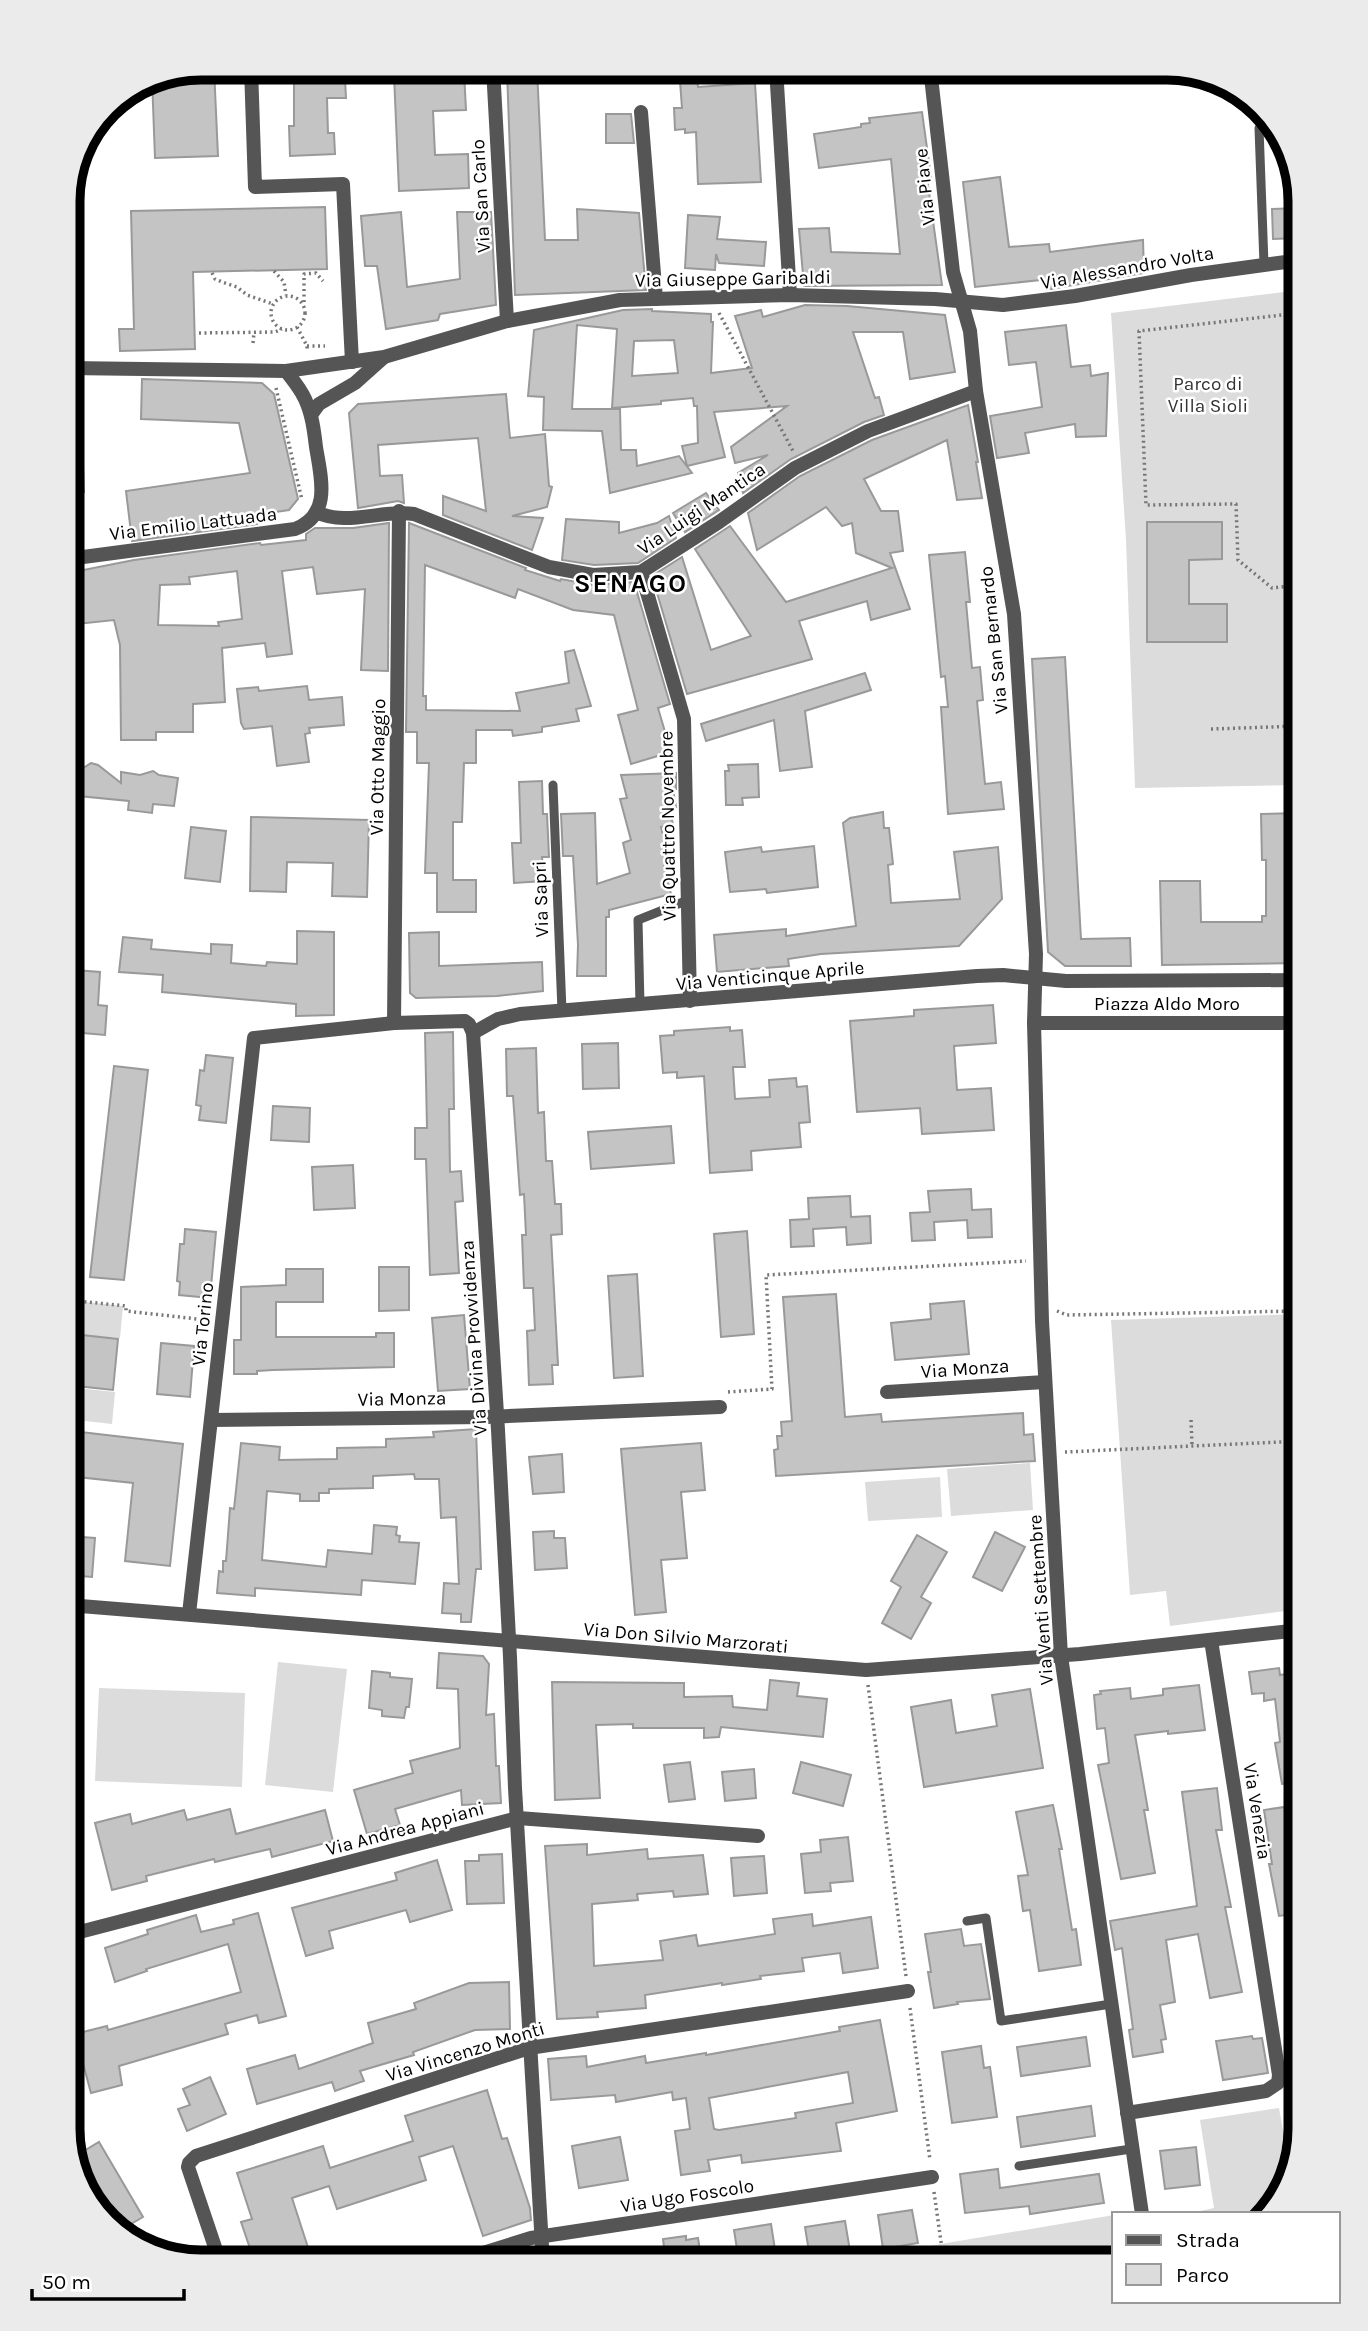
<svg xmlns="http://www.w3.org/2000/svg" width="1368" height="2331" font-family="Karla,sans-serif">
<rect width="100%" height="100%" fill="#fff"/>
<!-- green -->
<g fill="#dcdcdc">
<path d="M1300 290V785L1135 788 1126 540 1111 313Z"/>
<path d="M68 1300 123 1306 120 1338 83 1335 77 1388 115 1392 112 1424 68 1419Z"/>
<path d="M1300 1314V1609L1170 1626 1166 1591 1130 1595 1111 1320Z"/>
<path d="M1030 1463 1033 1510 951 1516 947 1469Z"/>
<path d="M940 1477 942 1517 868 1521 865 1482Z"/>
<path d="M278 1662 347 1669 333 1792 265 1785Z"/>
<path d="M99 1688 245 1693 242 1787 95 1781Z"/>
<path d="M1279 2108C1285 2145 1298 2186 1266 2214H1186L1214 2208 1200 2120Z"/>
<path d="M1114 2215V2263H925L923 2247Z"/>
</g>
<!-- building -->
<g fill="#c4c4c4" stroke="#999" stroke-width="2" fill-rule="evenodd">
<path d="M206 68H214L218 156 155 158 152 78Z"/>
<path d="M294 68H332V79H345L346 98H327L328 133H334L335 154 290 156 289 126H294Z"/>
<path d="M679 68H696L698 87 755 83 761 182 698 184 696 132 685 133V129L675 130 674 108H682Z"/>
<path d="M537 69 545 240H578L577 209 639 213 646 290 515 295 507 70Z"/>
<path d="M464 72 466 110 433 111 435 155 468 154 469 188 399 191 394 75Z"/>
<path d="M922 112 931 177 927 178 942 285 804 286 799 229 829 228 831 252 900 254 891 159 819 168 814 134 861 127V124L870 123 869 118Z"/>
<path d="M606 114H631L634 143H606Z"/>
<path d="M1000 177 1009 247 1049 244 1050 252 1143 240 1144 273 1050 289V279L975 287 963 182Z"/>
<path d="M325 207 327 269 193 272 195 349 120 351 119 329H134L131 211Z"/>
<path d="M1300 208V238L1273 239 1272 209Z"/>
<path d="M401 212 407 287 460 279 457 212H491L496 305 440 314 438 320 386 329 377 266H365L361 216Z"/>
<path d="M688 215 720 217 717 239 766 242 764 266 719 263 716 254 715 270 685 268Z"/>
<path d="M805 305 847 306 945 315 955 372 910 379 903 332H853L875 398 879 397 884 415 864 422 791 459 743 493 738 473 768 455 735 463 731 447 787 406 714 412 725 457 687 466 682 446 698 443 697 406H694L693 398 661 401V404L612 408 617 329 577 325 572 409H620L621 450H636L637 466 679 456 692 473 610 493 602 431 543 430 544 397 528 396 534 330 623 310 652 309V311L711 314V322H713L711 373 752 368 735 316 761 310 763 317ZM674 340 678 373 632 376 634 341Z"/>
<path d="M1066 325 1071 367 1090 365 1091 376 1108 373 1106 436 1076 437 1075 424 1025 433 1029 453 997 458 990 416 1042 407 1036 362 1009 365 1005 332Z"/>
<path d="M142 379 262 383 274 394 298 499 289 510 255 515 257 524 132 541 126 491 250 473 239 423 141 419Z"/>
<path d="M506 394 510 438 545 434 549 486 552 487 547 507 512 516 543 518 532 550 443 515V496L486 511 478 438 378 445 380 476 402 475 404 503 398 501 358 508 349 413 358 404Z"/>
<path d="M968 405 978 462H976L982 498 957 500 947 440 864 479 881 511H898L903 551 890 553 910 609 871 620 867 601 799 621 812 659 687 694 652 576 682 557 711 650 751 636 695 549 730 526 786 602 892 568 856 553 852 523 842 526 826 507 757 550 748 513 800 476 872 440Z"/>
<path d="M68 435H82L84 492 68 494Z"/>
<path d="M706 493 719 510 685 532 673 513Z"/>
<path d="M669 516 676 538 638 563 594 565 562 560 566 519 619 522V533L657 523Z"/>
<path d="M1147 522H1222V559L1189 560V604H1227V642H1147Z"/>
<path d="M389 523 388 671 361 670 365 589 317 594 313 567 282 571 292 654 267 657 265 643 222 648 225 702 193 704V732H156V740H121L120 645 114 620 68 625V573L134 560 260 543 261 545 306 540V534L315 528H353ZM237 571 242 619 218 622 219 626 158 625 160 585 190 584 189 577Z"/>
<path d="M409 523 526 568 525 570 560 581 561 579 593 585 634 582 670 704 658 708 671 752 631 764 618 715 638 710 614 615 573 610 518 589 515 598 425 565 423 696H426V710L520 711 516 693 569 683 565 652 574 650 591 706 576 709 579 721 542 727V732L513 736 512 730H476V763H464L462 822H453V880H476V912H437V873H425L429 763H417V732H406Z"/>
<path d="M965 552 970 602H966L972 668 980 667 983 700 977 701 985 784 1001 782 1004 809 948 814 941 707H948L945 676 941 677 929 555Z"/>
<path d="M1065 657 1081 939 1130 938 1131 966H1065L1048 952 1032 659Z"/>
<path d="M865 673 871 690 805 711 812 767 780 771 774 720 706 741 701 724Z"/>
<path d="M307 686 309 700 342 697 344 725 309 728 310 733 305 734 309 762 277 766 272 726 244 729 241 723 237 689 258 687 259 691Z"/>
<path d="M91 763 98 765 121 783V772L140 775 153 771 159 775 178 778 174 806 153 804 152 813 128 810 129 801 68 795V778Z"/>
<path d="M758 764 759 797 742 798 743 805H726L725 771H729L728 765Z"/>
<path d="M676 773V789L673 790 676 807 669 809 673 824 661 827 671 864 664 866 671 894 609 910V917H606V976H577L578 945 573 856H563L561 814 595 813 597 884 630 873 623 843 631 840 620 799 627 798 621 775Z"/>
<path d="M542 781 543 814H547L549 857H542L544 881 514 883 512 843H521L519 782Z"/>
<path d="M883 812 884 828H889L893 864 888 865 891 903 960 899 954 852 998 847 1002 899 959 946 821 954 788 959 789 966 717 972 714 935 786 929V936L856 926 843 823 850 818Z"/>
<path d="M1300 813V963L1162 965 1160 881H1200L1201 922H1262V916H1266V860H1262L1261 814Z"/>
<path d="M251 817 369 820 367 897 332 896 333 863 287 862 286 892 250 891Z"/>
<path d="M191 827 226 831 220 882 185 878Z"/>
<path d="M814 846 818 887 767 893 766 889 730 892 725 852 761 847 762 852Z"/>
<path d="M297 931 334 932V1015L296 1016V1004L162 992 163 975 119 972 123 937 152 940 151 949 211 954V944L232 945 231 963 266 966 267 962 297 964Z"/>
<path d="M439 932V966L542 962 543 991 497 996 416 998 410 993 409 933Z"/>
<path d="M75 970 100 972 98 1005 107 1006 105 1035 71 1032 74 992 68 990 70 973H75Z"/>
<path d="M993 1005 996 1043 954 1046 957 1090 991 1088 994 1130 922 1134 920 1108 857 1112 850 1021 914 1016V1010Z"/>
<path d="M730 1027V1031L742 1030 745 1067H733L735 1099 770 1097 769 1080 796 1078 797 1087 807 1086 810 1122 799 1123 801 1147 751 1151 752 1170 710 1173 704 1076 677 1078V1072L663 1073 660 1036 674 1035V1031Z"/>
<path d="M453 1032 454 1109H449L450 1172 461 1171 463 1201 455 1202 459 1273 430 1275 426 1159H415V1128H427L425 1033Z"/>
<path d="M618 1043 619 1088 583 1089 582 1044Z"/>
<path d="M536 1048 538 1113 544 1112 546 1161H552L555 1204H561L562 1234 551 1235 558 1365H552L553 1384 529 1385 527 1331 535 1330 533 1288H524L522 1235H526L524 1194 520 1195 513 1096H507L506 1049Z"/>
<path d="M206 1055 233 1058 226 1123 199 1120 201 1106 196 1105 200 1070 204 1071Z"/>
<path d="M114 1066 148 1070 124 1280 90 1277Z"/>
<path d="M273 1106 310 1108 309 1142 271 1140Z"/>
<path d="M671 1126 674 1163 591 1169 588 1132Z"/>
<path d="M353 1165 355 1208 314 1210 312 1167Z"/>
<path d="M971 1189 972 1210 991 1209 992 1237 968 1238 967 1220 934 1222 935 1240 912 1241 910 1213 930 1212 928 1191Z"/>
<path d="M850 1196 851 1217 870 1216 871 1243 847 1245 846 1227 813 1229 814 1246 791 1247 790 1220 809 1219 808 1198Z"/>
<path d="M185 1229 216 1232 210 1298 179 1295 180 1282 177 1281 180 1244H184Z"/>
<path d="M747 1231 754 1334 721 1337 714 1234Z"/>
<path d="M379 1267H409V1310L379 1311Z"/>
<path d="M286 1269H323V1302H276V1337H376V1333H394V1367L273 1370 257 1371V1374H234V1340H241V1287L286 1285Z"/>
<path d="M637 1274 643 1376 614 1378 608 1276Z"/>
<path d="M836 1294 845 1417 881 1414 882 1422 1023 1413 1024 1435 1033 1434 1035 1461 776 1476 774 1450 778 1449 777 1436H782L781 1422 792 1421 783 1297Z"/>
<path d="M964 1301 969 1354 895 1360 891 1323 931 1319 930 1304Z"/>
<path d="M464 1315 470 1389 438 1391 432 1318Z"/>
<path d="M82 1335 118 1339 113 1390 77 1386Z"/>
<path d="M161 1343 194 1346 190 1397 157 1394Z"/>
<path d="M476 1429 481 1569H476L471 1622H461V1614L442 1613 444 1583 459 1584 456 1517 441 1518 439 1479H415L414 1474 373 1476V1488L329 1489V1493H319V1501H300V1494L267 1491 262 1560 326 1567 328 1550 372 1554 374 1525 397 1527 396 1535 400 1536 399 1542 419 1543 415 1584 362 1580 361 1595 255 1588V1596L217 1593 219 1571 223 1572V1561H226L230 1508 234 1509 241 1443 280 1447 279 1460 337 1459V1448L386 1447V1439L434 1437 433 1432Z"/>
<path d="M72 1431 183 1444 170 1566 125 1561 133 1483 68 1476Z"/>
<path d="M701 1443 705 1490 681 1492 687 1558 661 1560 666 1612 635 1615 621 1449Z"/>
<path d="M562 1454 564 1492 533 1494 529 1457Z"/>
<path d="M554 1531V1538H565L567 1568 535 1570 533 1532Z"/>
<path d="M995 1532 1025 1547 1002 1591 973 1577Z"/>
<path d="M917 1535 947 1552 921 1597 931 1603 911 1639 882 1623 901 1587 891 1581Z"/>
<path d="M68 1536 95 1538 92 1577 68 1575Z"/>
<path d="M439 1653 483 1656 489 1664 486 1715 494 1714 496 1766H499L501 1803 462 1805 461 1790 395 1809 400 1825 367 1834 354 1790 413 1773 410 1761 460 1748 458 1689 437 1688Z"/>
<path d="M1279 1668 1280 1675 1300 1672V1782L1282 1784 1275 1743 1280 1742 1275 1699 1264 1701V1693L1252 1694 1249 1672Z"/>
<path d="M372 1671 390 1673V1677L412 1679 409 1707H406L404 1718 382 1716V1710L369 1708Z"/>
<path d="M770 1680 799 1683 797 1696 827 1699 823 1737 721 1727 719 1737 704 1738V1728H633V1724L596 1725 600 1798 555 1800 552 1682 684 1683V1697L732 1696 733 1707 767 1710Z"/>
<path d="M1199 1685 1205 1730 1168 1734V1731L1135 1735 1148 1810H1144L1155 1873 1121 1879 1098 1765 1109 1763 1105 1728 1097 1729 1094 1695 1101 1694 1100 1691 1130 1688 1131 1699 1163 1695V1689Z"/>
<path d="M1030 1689 1043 1768 924 1787 911 1707 951 1700 956 1733 997 1726 992 1695Z"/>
<path d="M690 1762 695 1799 669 1802 664 1765Z"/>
<path d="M801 1762 851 1775 843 1806 793 1793Z"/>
<path d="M754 1769 756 1798 725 1801 722 1772Z"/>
<path d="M1217 1788 1222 1830H1216L1231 1907H1225L1242 1992 1210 1998 1198 1934 1166 1940 1175 2002 1160 2005 1166 2039 1161 2040 1163 2052 1133 2057 1129 2030 1133 2029 1122 1948 1115 1950 1110 1921 1197 1906 1182 1792Z"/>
<path d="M1053 1805 1062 1849H1059L1072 1930 1076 1929 1081 1965 1039 1971 1030 1910 1023 1911 1018 1876 1028 1875 1016 1812Z"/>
<path d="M1298 1805 1300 1820V1913L1279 1916 1269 1864H1272L1264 1810Z"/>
<path d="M230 1809 236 1834 325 1810 333 1841 272 1857 270 1849 215 1862 214 1859 146 1876 147 1881 112 1890 95 1823 130 1814 132 1824 184 1810 187 1820Z"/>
<path d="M848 1837 853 1881 830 1883 831 1891 805 1893 801 1854 821 1852 820 1840Z"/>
<path d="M587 1844V1855L647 1849 648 1859 703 1855 708 1894 674 1897 673 1891 637 1894 638 1900 592 1904 594 1966 663 1960 660 1941 696 1935 698 1946 775 1934 773 1919 812 1914 813 1926 871 1917 878 1968 843 1973 840 1953 802 1958 804 1971 760 1976 761 1979 722 1985V1983L645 1995 646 2008 597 2012 598 2017 557 2019 545 1846Z"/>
<path d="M502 1854 504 1903 467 1904 465 1861H479V1855Z"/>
<path d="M764 1856 767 1893 734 1896 731 1858Z"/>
<path d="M437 1860 452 1910 410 1922 406 1910 329 1931 333 1948 306 1956 292 1908 397 1880 395 1873Z"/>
<path d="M258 1913 286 2016 259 2023 257 2015 225 2024 228 2034 119 2066 122 2085 91 2093 75 2034 107 2026 108 2030 241 1992 228 1944 146 1969 147 1971 115 1982 105 1948 148 1934 147 1930 196 1915 201 1932 234 1924 233 1920Z"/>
<path d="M961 1929 964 1946 981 1944 990 1999 957 2002 958 2004 934 2008 928 1972H931L925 1934Z"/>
<path d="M509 1982 510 2029 475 2030 413 2052 414 2055 360 2071 364 2081 335 2091 332 2082 257 2104 247 2069 295 2055 299 2069 373 2043 368 2023 416 2009 414 2003 469 1983Z"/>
<path d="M880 2020 897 2111 836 2123 841 2151 742 2163 741 2155 708 2160 710 2171 681 2175 675 2131 690 2129 686 2098 673 2100 672 2092 616 2102 615 2095 551 2100 548 2059 586 2056 587 2067 645 2056 646 2063 706 2053V2055L840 2031 839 2027ZM848 2072 853 2103 795 2113 796 2118 719 2130 714 2129 709 2098Z"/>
<path d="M1252 2036 1253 2039 1262 2038 1268 2073 1223 2080 1216 2041Z"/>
<path d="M1086 2037 1090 2066 1021 2076 1017 2047Z"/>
<path d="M981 2046 984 2068 990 2067 997 2117 952 2123 942 2052Z"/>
<path d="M210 2077 226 2114 187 2131 178 2109 190 2105 183 2089Z"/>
<path d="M487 2090 502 2139 507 2138 530 2208 531 2220 483 2236 453 2146 419 2157 426 2180 337 2209 329 2186 292 2198 313 2263H255L241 2222 252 2219 237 2173 323 2146 330 2168 413 2141 405 2116Z"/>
<path d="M1091 2106 1095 2136 1021 2147 1017 2117Z"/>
<path d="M620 2137 628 2180 579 2188 572 2146Z"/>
<path d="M99 2142 143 2217 119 2231 82 2188 74 2157Z"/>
<path d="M1196 2147 1200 2185 1165 2189 1160 2151Z"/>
<path d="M998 2169 1000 2188 1099 2174 1104 2203 1030 2214 1029 2206 965 2213 960 2174Z"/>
<path d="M912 2210 918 2243 883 2249 878 2215Z"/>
<path d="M845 2221 850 2251 810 2258 805 2227Z"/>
<path d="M771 2224 776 2256 739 2262 734 2230Z"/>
<path d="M686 2236V2240L698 2238 702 2263H666L663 2239Z"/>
</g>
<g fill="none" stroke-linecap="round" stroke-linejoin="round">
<!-- path -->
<g stroke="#777" stroke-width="3.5" stroke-dasharray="2 3.5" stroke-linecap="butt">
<path d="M274 271 284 282 286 295"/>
<path d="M212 273 215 279 222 282 237 287 247 295 273 304"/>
<circle cx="288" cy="313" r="17"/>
<path d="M304 302V274L316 273 323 281"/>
<path d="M719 313 793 451"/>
<path d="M297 327 307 346V351"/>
<path d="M199 333 275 332 282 329"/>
<path d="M253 343 254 332"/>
<path d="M307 346H325"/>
<path d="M276 388 302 500"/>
<path d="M1300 585 1272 588 1238 560 1236 504 1146 505 1139 331 1300 313"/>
<path d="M1211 729 1300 726"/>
<path d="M68 1300 126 1306V1311L206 1320"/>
<path d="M1057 1311 1067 1315 1300 1311"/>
<path d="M728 1392 772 1389 766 1275 1026 1261"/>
<path d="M1191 1420 1192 1445"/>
<path d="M1065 1452 1300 1441"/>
<path d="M868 1685 906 1976"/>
<path d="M910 2008 930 2160"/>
<path d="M934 2192 944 2263"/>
</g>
<!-- service -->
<g stroke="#555" stroke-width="9">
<path d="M1259 128 1264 264"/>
<path d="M553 785 562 1011"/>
<path d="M640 1005 638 920 688 900"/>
<path d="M967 1921 986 1918 1001 2021 1111 2004"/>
<path d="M1019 2166 1131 2149"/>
</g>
<!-- minor -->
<g stroke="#555" stroke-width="14">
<path d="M251 68 255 187 343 184 352 362"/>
<path d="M493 68 507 321"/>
<path d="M776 68 790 295"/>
<path d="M930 68 953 272 970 331 976 391 1014 614 1036 954 1034 1023 1042 1321 1061 1656 1142 2214"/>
<path d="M641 112 656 299"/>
<path d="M316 512C347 527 382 509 414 514L549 567 593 575 641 572 719 522 795 468 868 431 976 391"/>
<path d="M641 572 684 719 690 1001"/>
<path d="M394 1023 399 511"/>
<path d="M1034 1023H1300"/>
<path d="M473 1033 498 1019 520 1014 977 976 1003 975 1066 981 1300 980"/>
<path d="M887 1392 1045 1382"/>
<path d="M211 1420 486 1417 720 1407"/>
<path d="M68 1605 866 1670 1080 1654 1300 1630"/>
<path d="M189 1614 254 1038 394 1023 465 1021 469 1024 473 1033 498 1430 510 1657 515 1788 543 2263"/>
<path d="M68 1935 518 1818 758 1836"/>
<path d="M1127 2113 1266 2091 1278 2083 1279 2075 1211 1640"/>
<path d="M220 2262 188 2167 189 2163 196 2156 529 2048 908 1991"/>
<path d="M451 2263 531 2238 932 2177"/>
</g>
<!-- tertiary -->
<g stroke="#555" stroke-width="14">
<path d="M68 368 286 371 384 357 507 321 620 300 790 295 935 299 1003 305 1075 296 1191 275 1300 260"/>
<path d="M311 415 319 404 355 383 383 358"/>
<path d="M68 559 295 529C332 515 321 478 316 447 314 430 312 414 305 399 300 388 293 380 286 371"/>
</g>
</g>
<g text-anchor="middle" stroke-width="5" stroke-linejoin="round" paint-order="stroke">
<!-- street labels -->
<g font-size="19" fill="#000" stroke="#fff">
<text transform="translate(924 187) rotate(-96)" y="7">Via Piave</text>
<text transform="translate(480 196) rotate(-93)" y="7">Via San Carlo</text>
<text transform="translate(1127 267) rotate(-10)" y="7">Via Alessandro Volta</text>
<text transform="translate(733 278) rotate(-1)" y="7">Via Giuseppe Garibaldi</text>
<text transform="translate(701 508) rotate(-34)" y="7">Via Luigi Mantica</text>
<text transform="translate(193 523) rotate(-7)" y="7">Via Emilio Lattuada</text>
<text transform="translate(993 640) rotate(-96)" y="7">Via San Bernardo</text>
<text transform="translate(377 767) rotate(-89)" y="7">Via Otto Maggio</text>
<text transform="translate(667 826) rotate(-91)" y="7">Via Quattro Novembre</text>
<text transform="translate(540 899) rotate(-92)" y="7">Via Sapri</text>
<text transform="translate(770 975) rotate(-5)" y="7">Via Venticinque Aprile</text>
<text x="1167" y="1010">Piazza Aldo Moro</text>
<text transform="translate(202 1324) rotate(-84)" y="7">Via Torino</text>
<text transform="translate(473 1338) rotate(-94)" y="7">Via Divina Provvidenza</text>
<text transform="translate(965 1368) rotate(-4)" y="7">Via Monza</text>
<text transform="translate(402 1398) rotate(-1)" y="7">Via Monza</text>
<text transform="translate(1040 1600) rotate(-94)" y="7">Via Venti Settembre</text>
<text transform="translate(686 1637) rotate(5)" y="7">Via Don Silvio Marzorati</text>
<text transform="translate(1258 1811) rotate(81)" y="7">Via Venezia</text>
<text transform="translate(405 1828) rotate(-15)" y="7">Via Andrea Appiani</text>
<text transform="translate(465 2051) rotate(-17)" y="7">Via Vincenzo Monti</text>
<text transform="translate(687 2195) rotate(-9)" y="7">Via Ugo Foscolo</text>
</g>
<!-- park labels -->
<g font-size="19" fill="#333" stroke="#fff">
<text x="1208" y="390">Parco di<tspan x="1208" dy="22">Villa Sioli</tspan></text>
</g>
<!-- district labels -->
<g font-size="26" font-weight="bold" letter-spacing="2" fill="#000" stroke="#fff">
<text x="631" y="592">SENAGO</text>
</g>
</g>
<!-- crop -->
<path d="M0 0H1368V2331H0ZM201 80H1167A121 121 0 0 1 1288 201V2129A121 121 0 0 1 1167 2250H201A121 121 0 0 1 80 2129V201A121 121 0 0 1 201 80Z" fill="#ebebeb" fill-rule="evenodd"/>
<path fill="none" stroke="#000" stroke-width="9" d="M201 80H1167A121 121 0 0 1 1288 201V2129A121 121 0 0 1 1167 2250H201A121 121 0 0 1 80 2129V201A121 121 0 0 1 201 80Z"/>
<!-- legend -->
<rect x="1112" y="2212" width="228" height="91" fill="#ffffff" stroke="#999999" stroke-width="2"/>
<rect x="1126" y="2235" width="35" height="10" fill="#555555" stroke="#999999" stroke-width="2"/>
<text x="1176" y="2247" font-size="21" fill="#000000">Strada</text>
<rect x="1126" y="2264" width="35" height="21" fill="#dcdcdc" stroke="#999999" stroke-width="2"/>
<text x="1176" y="2282" font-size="21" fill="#000000">Parco</text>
<!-- scale -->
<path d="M32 2289v10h152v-10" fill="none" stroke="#000000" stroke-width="3.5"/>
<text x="42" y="2289" font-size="21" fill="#000000" stroke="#ffffff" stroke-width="5" paint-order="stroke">50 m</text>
</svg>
